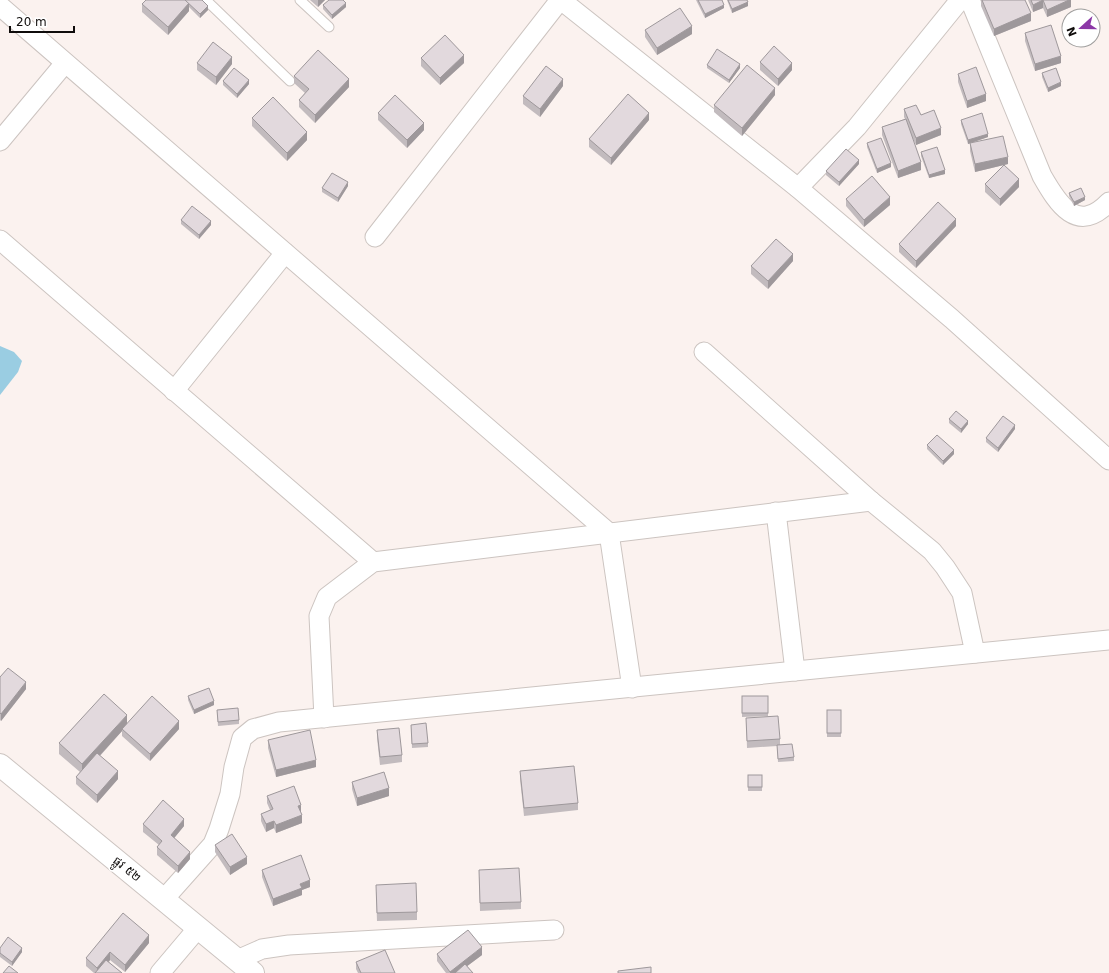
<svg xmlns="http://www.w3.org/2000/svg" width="1109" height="973" font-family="'DejaVu Sans','Noto Sans Khmer',sans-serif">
<rect width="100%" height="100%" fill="#fbf2ef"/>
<!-- water -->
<path fill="#9acde2" d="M0 346 14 352 22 361 18 372 0 395Z"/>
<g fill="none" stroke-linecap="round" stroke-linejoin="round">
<defs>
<g id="lane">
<path d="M206 0 290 81"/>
<path d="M300 0 329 27"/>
</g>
<g id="street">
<path d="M561 0 798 188 952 319 1109 460"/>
<path d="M970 0 1042 176C1058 204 1077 235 1109 202"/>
<path d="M0 6 609 533 632 688"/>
<path d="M0 141 65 63"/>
<path d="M798 188 857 127 960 0"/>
<path d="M375 237 560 0"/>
<path d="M0 240 373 562"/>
<path d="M704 352 871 501 932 551 945 567 962 593 975 653"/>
<path d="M174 391 285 253"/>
<path d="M776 512 795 671"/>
<path d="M324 718 319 616 327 597 373 562 871 501"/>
<path d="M164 899 213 844 219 829 230 794 234 767 242 738 253 729 279 722 1109 640"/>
<path d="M237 960 262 949 289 945 554 930"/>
<path d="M160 973 198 928"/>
</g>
<path id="secondary" d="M0 765 253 973"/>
</defs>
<!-- lane casing -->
<use href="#lane" stroke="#ccc4c0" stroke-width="11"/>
<!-- street casing -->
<use href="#street" stroke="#ccc4c0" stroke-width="21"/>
<!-- secondary casing -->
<use href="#secondary" stroke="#ccc4c0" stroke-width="24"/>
<!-- lane -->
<use href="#lane" stroke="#fff" stroke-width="9"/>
<!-- street -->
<use href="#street" stroke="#fff" stroke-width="19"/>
<!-- secondary -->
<use href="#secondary" stroke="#fff" stroke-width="22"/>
</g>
<!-- wall -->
<g fill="#c2bbbe">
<path d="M202 0 208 10 200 18 189 7V11L168 35 142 12V4Z"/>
<path d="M310 0H325L318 7Z"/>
<path d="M696 0H722L724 8 705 18Z"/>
<path d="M727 0H747L748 6 732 13Z"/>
<path d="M981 0H1025L1031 21 994 36 981 6Z"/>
<path d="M1028 0H1071V7L1047 17 1043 8 1033 12Z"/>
<path d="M323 5 346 7 332 19 323 9Z"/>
<path d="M645 30 692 34 657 55 645 37Z"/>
<path d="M1025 33 1061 63 1035 71 1025 41Z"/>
<path d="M421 58 464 63 440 85 421 66Z"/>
<path d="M760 62 792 70 778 86 760 70Z"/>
<path d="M197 63 232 64 216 85 197 70Z"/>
<path d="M707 65 740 68 729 83 707 68Z"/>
<path d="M1042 73 1061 86 1048 92 1042 77Z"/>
<path d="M958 74 986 101 967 108 958 82Z"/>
<path d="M294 76 349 87 315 123 299 107V100L305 93 294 83Z"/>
<path d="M223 81 249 84 237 98 223 85Z"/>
<path d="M563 86 540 117 523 104V96Z"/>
<path d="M775 95 742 136 714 112V105Z"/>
<path d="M904 109 941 135 916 145 912 137 921 170 898 178 882 135V127L905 119 904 117Z"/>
<path d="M378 113 424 130 407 148 378 120Z"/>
<path d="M252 118 307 140 287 161 252 126Z"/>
<path d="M649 120 611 165 589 147V139Z"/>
<path d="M961 120 988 137 968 144 961 124Z"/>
<path d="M867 143 891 167 877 173 867 147Z"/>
<path d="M970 143 1008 164 975 172 970 151Z"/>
<path d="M921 152 945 174 929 178 921 156Z"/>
<path d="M859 164 839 186 826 175V171Z"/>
<path d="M985 184 1019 187 1000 206 985 192Z"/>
<path d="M348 186 338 202 322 192V188Z"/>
<path d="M1069 193 1085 200 1074 206 1069 196Z"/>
<path d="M846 199 890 205 864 227 846 206Z"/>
<path d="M181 220 211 225 199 239 181 224Z"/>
<path d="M956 226 916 268 899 252V244Z"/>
<path d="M793 261 768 289 751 274V266Z"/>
<path d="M949 419 968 424 961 433 949 423Z"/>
<path d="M1015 429 998 452 986 442V438Z"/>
<path d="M927 445 954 454 943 465 927 449Z"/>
<path d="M0 677 26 689 1 721 0 720Z"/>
<path d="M188 696 214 705 194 714 188 700Z"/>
<path d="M742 696H768V716L742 717Z"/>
<path d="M217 710 239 720V724L218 726Z"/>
<rect x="827" y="710" width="14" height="27"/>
<path d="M746 718 780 739V745L794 757V761L778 762 777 746 747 748Z"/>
<path d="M127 724 179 729 150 761 122 736V731L100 756 118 779 97 803 76 784V777L80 772 59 754V743Z"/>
<path d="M411 725 428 743V747L412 748Z"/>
<path d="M377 730 402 755V762L380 765 377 738Z"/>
<path d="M268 740 316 767 276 777 268 748Z"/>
<path d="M520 771 578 803V810L524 816 520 779Z"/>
<rect x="748" y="775" width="14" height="16"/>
<path d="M352 782 389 796 357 806 352 789Z"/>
<path d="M267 796 301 812 302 823 276 833 274 828 266 832 261 821V814L270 810 267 803Z"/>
<path d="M143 824 184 826 174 838 190 859 178 873 157 855V847L159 845 143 832Z"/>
<path d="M215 845 247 864 230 875 215 852Z"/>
<path d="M262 870 310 887 302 890V895L273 906 262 877Z"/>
<path d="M479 877 521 902V909L480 911Z"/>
<path d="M376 892 417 912V920L377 921Z"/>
<path d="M149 943 125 972 110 960 109 962 122 973H94L86 966V958Z"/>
<path d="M0 948 22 952 12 966 0 957Z"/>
<path d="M437 954 482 955 467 966 473 973H446L437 961Z"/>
<path d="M356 962 395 973H358L356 969Z"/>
</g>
<!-- shaded-wall -->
<g fill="#9e989b">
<path d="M318 0H325L318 7Z"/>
<path d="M1043 0V8L1033 12V5Z"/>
<path d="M1069 0H1071V7L1047 17V10Z"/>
<path d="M748 2V6L732 13V9Z"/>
<path d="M189 3V11L168 35V27Z"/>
<path d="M346 3V7L332 19V15Z"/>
<path d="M724 5V8L705 18V14Z"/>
<path d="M208 6V10L200 18V14Z"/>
<path d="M1031 13V21L994 36V29Z"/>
<path d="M692 26V34L657 55V48Z"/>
<path d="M464 55V63L440 85V78Z"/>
<path d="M1061 56V63L1035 71V64Z"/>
<path d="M232 57V64L216 85V77Z"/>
<path d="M792 63V70L778 86V79Z"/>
<path d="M740 64V68L729 83V80Z"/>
<path d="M349 79V87L315 123V115Z"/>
<path d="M563 79V86L540 117V109Z"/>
<path d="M249 80V84L237 98V94Z"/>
<path d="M1061 82V86L1048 92V88Z"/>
<path d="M775 88V95L742 136V128Z"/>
<path d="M986 94V101L967 108V101Z"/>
<path d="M649 113V120L611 165V158Z"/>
<path d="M424 123V130L407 148V140Z"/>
<path d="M941 128V135L916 145V138Z"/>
<path d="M307 132V140L287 161V153Z"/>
<path d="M988 134V137L968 144V140Z"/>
<path d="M1008 157V164L975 172V164Z"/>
<path d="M859 160V164L839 186V182Z"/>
<path d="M921 162V170L898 178V171Z"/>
<path d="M891 163V167L877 173V169Z"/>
<path d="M945 170V174L929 178V175Z"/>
<path d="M1019 179V187L1000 206V199Z"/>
<path d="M348 182V186L338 202V198Z"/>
<path d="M890 197V205L864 227V220Z"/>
<path d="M1085 197V200L1074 206V202Z"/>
<path d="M956 219V226L916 268V261Z"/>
<path d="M211 221V225L199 239V235Z"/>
<path d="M793 254V261L768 289V281Z"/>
<path d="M968 421V424L961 433V429Z"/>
<path d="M1015 425V429L998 452V448Z"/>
<path d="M954 450V454L943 465V461Z"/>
<path d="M26 682V689L1 721V714Z"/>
<path d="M214 701V705L194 714V710Z"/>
<path d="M127 715V726L122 729V731L82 775V764Z"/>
<path d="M179 721V729L150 761V754Z"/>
<path d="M316 760V767L276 777V770Z"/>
<path d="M118 771V779L97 803V795Z"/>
<path d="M389 788V796L357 806V798Z"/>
<path d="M301 805V812L298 813V806Z"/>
<path d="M302 815V823L276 833V825Z"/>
<path d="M184 819V826L171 842V835Z"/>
<path d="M274 821V828L266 832V824Z"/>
<path d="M190 852V859L178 873V866Z"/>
<path d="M247 857V864L230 875V867Z"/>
<path d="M310 880V887L302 890V895L273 906V899L300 884Z"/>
<path d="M149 935V943L125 972V965Z"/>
<path d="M482 947V955L458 973H450V972Z"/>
<path d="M22 948V952L12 966V962Z"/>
<path d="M110 952V960L99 973H97V968Z"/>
</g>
<!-- building -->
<g fill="#e2d9dd" stroke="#9e989b">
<path d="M146 0H185L189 3 168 27 142 4Z"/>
<path d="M185 0H202L208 6 200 14Z"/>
<path d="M329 0H343L346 3 332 15 323 5Z"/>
<path d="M698 0H722L724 5 705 14Z"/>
<path d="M728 0H747L748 2 732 9Z"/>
<path d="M982 0H1025L1031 13 994 29Z"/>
<path d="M1031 0H1069L1047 10 1043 0 1033 5Z"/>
<path d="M680 8 692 26 657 48 645 30Z"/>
<path d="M1051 25 1061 56 1035 64 1025 33Z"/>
<path d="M445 35 464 55 440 78 421 58Z"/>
<path d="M213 42 232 57 216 77 197 63Z"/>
<path d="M774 46 792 63 778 79 760 62Z"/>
<path d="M717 49 740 64 729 80 707 65Z"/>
<path d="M318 50 349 79 315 115 299 100 309 89 294 76Z"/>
<path d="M747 65 775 88 742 128 714 105Z"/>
<path d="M546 66 563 79 540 109 523 96Z"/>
<path d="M976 67 986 94 967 101 958 74Z"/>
<path d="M234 68 249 80 237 94 223 81Z"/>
<path d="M1056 68 1061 82 1048 88 1042 73Z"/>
<path d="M628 94 649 113 611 158 589 139Z"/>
<path d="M395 95 424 123 407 140 378 113Z"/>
<path d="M273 97 307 132 287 153 252 118Z"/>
<path d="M916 105 921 115 934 110 941 128 916 138 904 109Z"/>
<path d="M982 113 988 134 968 140 961 120Z"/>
<path d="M906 119 921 162 898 171 882 127Z"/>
<path d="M1003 136 1008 157 975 164 970 143Z"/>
<path d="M881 138 891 163 877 169 867 143Z"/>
<path d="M937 147 945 170 929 175 921 152Z"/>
<path d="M846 149 859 160 839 182 826 171Z"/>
<path d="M1004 165 1019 179 1000 199 985 184Z"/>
<path d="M332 173 348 182 338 198 322 188Z"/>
<path d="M872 176 890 197 864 220 846 199Z"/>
<path d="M1081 188 1085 197 1074 202 1069 193Z"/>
<path d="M938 202 956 219 916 261 899 244Z"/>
<path d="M192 206 211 221 199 235 181 220Z"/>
<path d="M776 239 793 254 768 281 751 266Z"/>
<path d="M956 411 968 421 961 429 949 419Z"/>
<path d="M1003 416 1015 425 998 448 986 438Z"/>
<path d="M937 435 954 450 943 461 927 445Z"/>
<path d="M8 668 26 682 1 714 0 713V677Z"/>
<path d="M209 688 214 701 194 710 188 696Z"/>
<path d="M104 694 127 715 82 764 59 743Z"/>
<path d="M152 696 179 721 150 754 122 729Z"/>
<rect x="742" y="696" width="26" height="17"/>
<path d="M238 708 239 720 218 722 217 710Z"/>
<rect x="827" y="710" width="14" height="23"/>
<path d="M778 716 780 739 747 741 746 718Z"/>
<path d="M426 723 428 743 412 744 411 725Z"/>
<path d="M399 728 402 755 380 757 377 730Z"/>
<path d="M310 730 316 760 276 770 268 740Z"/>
<path d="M792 744 794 757 778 759 777 745Z"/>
<path d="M97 753 118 771 97 795 76 777Z"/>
<path d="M574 766 578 803 524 808 520 771Z"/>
<path d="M384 772 389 788 357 798 352 782Z"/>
<rect x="748" y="775" width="14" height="12"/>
<path d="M294 786 301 805 298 806 302 815 276 825 274 821 266 824 261 814 273 809 267 796Z"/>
<path d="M163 800 184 819 171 835 190 852 178 866 157 847 162 841 143 824Z"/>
<path d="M232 834 247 857 230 867 215 845Z"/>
<path d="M301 855 310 880 300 884 302 888 273 899 262 870Z"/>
<path d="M519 868 521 902 480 903 479 870Z"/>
<path d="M416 883 417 912 377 913 376 885Z"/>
<path d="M123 913 149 935 125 965 110 952 97 968 86 958Z"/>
<path d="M468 930 482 947 450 972 437 954Z"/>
<path d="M8 937 22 948 12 962 0 953V948Z"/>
<path d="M385 950 395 973H361L356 962Z"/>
<path d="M106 960 122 973H95Z"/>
<path d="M465 964 473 973H455Z"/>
<path d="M9 966 18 973H3Z"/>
<path d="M651 967V973H618V971Z"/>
</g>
<g text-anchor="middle" stroke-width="3" stroke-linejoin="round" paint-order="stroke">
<!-- street labels -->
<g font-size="12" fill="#0f0c0b" stroke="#fff">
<text transform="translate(127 869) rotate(39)" y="4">ផ្លូវ ៥២</text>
</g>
</g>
<!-- north arrow -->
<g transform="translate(1081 28) rotate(249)"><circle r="19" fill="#ffffff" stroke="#9f9e9d"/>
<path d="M0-3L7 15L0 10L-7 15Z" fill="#8b37a6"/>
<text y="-6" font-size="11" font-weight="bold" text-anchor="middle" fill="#0f0c0b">N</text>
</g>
<!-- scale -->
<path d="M10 26v6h64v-6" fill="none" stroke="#0f0c0b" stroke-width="2"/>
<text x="16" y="26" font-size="12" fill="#0f0c0b" stroke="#ffffff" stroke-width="3" paint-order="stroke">20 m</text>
</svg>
